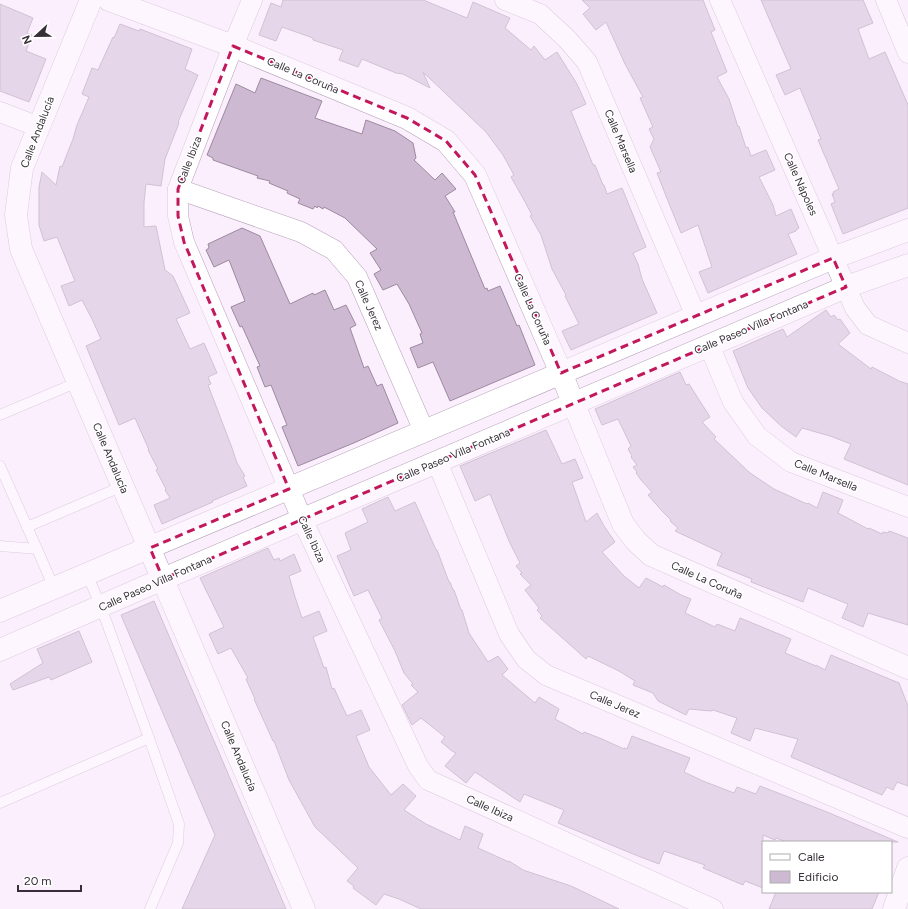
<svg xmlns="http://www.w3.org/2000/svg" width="908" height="909" font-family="Figtree,sans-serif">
<rect width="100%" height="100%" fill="#fbeefd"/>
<!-- building -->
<g fill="#cdb9d1" stroke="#9d89a0">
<path d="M283 0H423L467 18 473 2 510 18 505 28 531 50 534 46 545 60 557 52 577 84 586 104 571 111 593 165H595L603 185H604L607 194 622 188 646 247 633 253 638 264 642 279 657 313 571 350 562 331 579 324 565 296 566 295 552 269 541 235 530 216 532 215 524 200 511 177 514 175 503 155 486 132 423 72 430 88 403 74 396 73 362 59 358 67 339 60 343 50 313 40V38L282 27 276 41 259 35 271 3 281 7Z"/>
<path d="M582 0H703L715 30 711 32 727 72 717 77 729 99 738 127 739 126 746 148 748 147 751 156 766 150 775 170 759 177 773 205 776 216 791 209 799 228 796 230V231L788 234 797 254 708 293 699 272 712 267 698 225 681 233 668 201 657 173 661 172 650 147 654 139 649 129 653 127 640 98 643 97 625 64 606 22 596 30 583 14 590 8Z"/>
<path d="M761 0H863L873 23 858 29 869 59 885 52 908 105V208L843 234 831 204 835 202 832 194H834L833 192 839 189 818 140 821 139 800 88 785 95 776 75 791 69Z"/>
<path d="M0 4 33 18 27 33 32 35 26 51 46 59 29 102 0 91Z"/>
<path d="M120 24 139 31 140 29 192 49 185 69 198 75 178 122 179 123 165 159 161 186 146 184 144 202V227L156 226 165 270 173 276 190 313 176 319 190 349 204 343 217 373 208 377 211 384 208 385 232 448 237 463 245 476 243 477 247 486 212 501 213 502 162 524 154 505 170 498 165 490 166 489 156 470 158 469 148 450H149L135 418 119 425 86 346 101 339 92 319 82 300 69 306 61 286 75 281 57 237 44 241 39 225V187L42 172 56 185 60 166 62 167 73 139 77 125 89 97 82 94 92 68 98 70 113 37 114 38Z"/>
<path d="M261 78 322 101 315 118 362 134 366 120 395 131 413 143 416 158 414 160 435 180 442 173 456 189 445 196 455 212H453L485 289 487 288 488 291 500 286 517 326 519 325 535 365 450 401 433 362 418 368 410 348 423 343 420 334 422 333 409 304 397 284 383 290 374 274 381 270 370 253 377 249 345 218 324 207 323 209 318 206 317 208 315 206 313 209 298 203 300 199 287 193 288 191 269 183 270 181 257 178 258 176 213 160V158L207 155 236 84 255 93Z"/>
<path d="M242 228 260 236 290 304 313 293 314 295 325 290 334 310 346 305 356 325 350 328 364 368 368 366 377 386 382 384 398 423 356 442 298 466 282 427 287 425 271 385 265 387 257 367 260 366 242 326 240 327 231 307 245 301 229 260 214 267 206 250 209 248 208 244Z"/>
<path d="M826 310 831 317 834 315 838 320 840 319 850 333 838 344 871 369 872 367 899 381 908 384V485L844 459 851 444 830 436 802 428 796 437 781 426 762 408 748 388 733 351 783 329 787 337Z"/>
<path d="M680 372 686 385 689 384 710 417 702 422 716 437 714 439 750 473 774 489 807 504 808 503 817 508 823 492 843 500 838 513 868 529 869 528 882 534 883 532 888 533 889 531 908 538V625L868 613 863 627 842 618 848 604 808 588 803 602 751 582 752 579 717 565 722 553 675 531 678 528 670 521 671 520 662 511 648 495 652 492 641 480 636 473 637 472 633 467 637 465 631 457 632 456 628 449 631 446 618 419 602 425 595 409Z"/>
<path d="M546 430 562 464 575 459 583 478 572 482 586 522 597 513 604 526 615 542 602 552 624 576 639 588 646 578 663 587 664 585 681 595 691 599 685 613 715 627 717 624 735 631 740 618 791 639 785 653 816 666V665L825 670 831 655 899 683 908 706V786L897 782 893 790 887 787 882 795 791 757 798 739 755 728 750 741 731 733 737 718 713 710 711 711 689 709 686 715 658 701 653 693 633 685 635 681 619 671 588 656 586 659 540 618 542 616 537 610 539 608 525 590 531 585 520 574 522 573 516 566 520 563 509 541 490 494 475 501 460 466Z"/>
<path d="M388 497 395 511 415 502 436 550H437L449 582H450L453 590H454L461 610H462L469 633 488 662 498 656 508 669 502 675 535 703 539 697 559 709 555 719 583 734 584 732 602 739 624 749V748L627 749 632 736 690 758 684 772 703 781 734 793 737 787 756 794 760 786 827 812 898 842H787L776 838 775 840 763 835V888L745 881 743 885 703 868 705 865 664 851 659 864 638 856 558 823 564 810 524 794 520 802 475 772 466 783 445 766 456 753 452 751 441 742 445 737 421 718 412 725 402 705 418 692 411 685 413 684 404 673 395 651 379 620 382 618 368 590 354 596 337 556 351 550 345 533 368 522 362 509Z"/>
<path d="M268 548 274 560 279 558 280 561 294 554 301 571 289 576 295 597 302 618 319 611 327 631 313 637 324 668 326 667 332 689 334 688 339 699 347 716 361 710 370 730 356 736 369 767 391 795 403 784 416 796 404 810 426 824 460 840 465 826 483 834 478 848 509 862V861L523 870 571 886 619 909H421L399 899 384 894 376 905 353 888 354 886 347 881 358 868 315 827 289 780 274 741H273L254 699H255L246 679 248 678 231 648 218 654 209 634 224 627 200 578Z"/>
<path d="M154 601 286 909H182L215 835 121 615Z"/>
<path d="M79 631 92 662 51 680 49 677 13 690 10 684 43 663 37 649Z"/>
<path d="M776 892H879L872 909H769Z"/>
</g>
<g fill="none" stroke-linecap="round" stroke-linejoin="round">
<defs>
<g id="lane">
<path d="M0 415 78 382"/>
<path d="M0 466 37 549"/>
<path d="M27 527 123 486"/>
<path d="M0 546 37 549 54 588"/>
<path d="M149 738 179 824 178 843 150 909"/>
<path d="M0 803 149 738 101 607 87 574"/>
</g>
<g id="street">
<path d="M252 0 233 46 178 189V216L184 242 302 519 418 766 428 780 713 909"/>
<path d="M505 0 540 14 567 39 587 62 696 316"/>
<path d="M720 0 855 308 868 325 908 343"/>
<path d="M886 0 908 53"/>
<path d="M0 112 39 127"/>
<path d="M178 189 301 232 334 250 357 277 424 431"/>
<path d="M709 345 733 402 757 436 791 462 908 507"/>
<path d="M437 462 509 634 526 659 546 675 908 828"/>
</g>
<g id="secondary">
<path d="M91 0 22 168 16 215 21 249 304 909"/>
<path d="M109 0 233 46 407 118 446 141 475 175 561 373 623 524 636 541 651 555 908 668"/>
<path d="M0 611 87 574 833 258 908 230"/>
<path d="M0 650 163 579 846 287 908 265"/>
<path d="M894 909 908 868"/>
</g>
</defs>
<!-- lane casing -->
<use href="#lane" stroke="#b5a1b9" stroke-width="11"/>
<!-- street casing -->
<use href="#street" stroke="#b5a1b9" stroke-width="21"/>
<!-- secondary casing -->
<use href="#secondary" stroke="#b5a1b9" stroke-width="23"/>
<!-- lane -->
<use href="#lane" stroke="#fff" stroke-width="10"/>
<!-- street -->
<use href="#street" stroke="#fff" stroke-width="20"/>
<!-- secondary -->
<use href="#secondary" stroke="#fff" stroke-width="22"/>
</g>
<!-- marked area -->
<path d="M0 0H908V909H0ZM233 46 407 118 446 141 475 175 561 373 833 258 846 287 163 579 150 548 289 489 184 242 178 216V189Z" fill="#fbeefd" fill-opacity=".55" fill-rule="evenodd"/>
<path fill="none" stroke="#c2185b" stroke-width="3" stroke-dasharray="8 5" stroke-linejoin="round" d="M233 46 407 118 446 141 475 175 561 373 833 258 846 287 163 579 150 548 289 489 184 242 178 216V189Z"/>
<g text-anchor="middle" stroke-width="3" stroke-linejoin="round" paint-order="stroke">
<!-- street labels -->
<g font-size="11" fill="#372f38" stroke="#fff">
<text transform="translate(303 75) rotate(23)" y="4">Calle La Coruña</text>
<text transform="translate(37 132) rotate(-69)" y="4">Calle Andalucía</text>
<text transform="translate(621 141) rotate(67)" y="4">Calle Marsella</text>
<text transform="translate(189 160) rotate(-69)" y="4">Calle Ibiza</text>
<text transform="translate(801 184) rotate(66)" y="4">Calle Nápoles</text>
<text transform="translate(369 305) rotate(66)" y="4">Calle Jerez</text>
<text transform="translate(533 309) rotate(66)" y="4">Calle La Coruña</text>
<text transform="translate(751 327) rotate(-23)" y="4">Calle Paseo Villa Fontana</text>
<text transform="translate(453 455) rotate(-23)" y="4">Calle Paseo Villa Fontana</text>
<text transform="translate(111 458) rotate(67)" y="4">Calle Andalucía</text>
<text transform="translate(826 475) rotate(22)" y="4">Calle Marsella</text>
<text transform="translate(312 539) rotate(65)" y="4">Calle Ibiza</text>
<text transform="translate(707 580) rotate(24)" y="4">Calle La Coruña</text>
<text transform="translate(155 583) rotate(-24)" y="4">Calle Paseo Villa Fontana</text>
<text transform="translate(615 704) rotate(23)" y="4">Calle Jerez</text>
<text transform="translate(239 756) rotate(67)" y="4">Calle Andalucía</text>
<text transform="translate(490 808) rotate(24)" y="4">Calle Ibiza</text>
</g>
</g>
<!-- legend -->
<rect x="762" y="841" width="130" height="52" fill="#ffffff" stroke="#afacaf"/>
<rect x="770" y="854" width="20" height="6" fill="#ffffff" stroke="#afacaf"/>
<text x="798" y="861" font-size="12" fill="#372f38">Calle</text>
<rect x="770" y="871" width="20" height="12" fill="#cdb9d1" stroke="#afacaf"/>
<text x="798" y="881" font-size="12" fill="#372f38">Edificio</text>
<!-- north arrow -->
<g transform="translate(36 36) rotate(248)" stroke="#ffffff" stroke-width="3" paint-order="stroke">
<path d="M0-3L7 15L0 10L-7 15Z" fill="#372f38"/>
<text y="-6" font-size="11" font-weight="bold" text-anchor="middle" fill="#372f38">N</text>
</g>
<!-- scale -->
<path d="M18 885v6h63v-6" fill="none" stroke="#372f38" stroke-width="2"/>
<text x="24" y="885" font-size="12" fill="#372f38" stroke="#ffffff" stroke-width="3" paint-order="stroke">20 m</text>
</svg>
